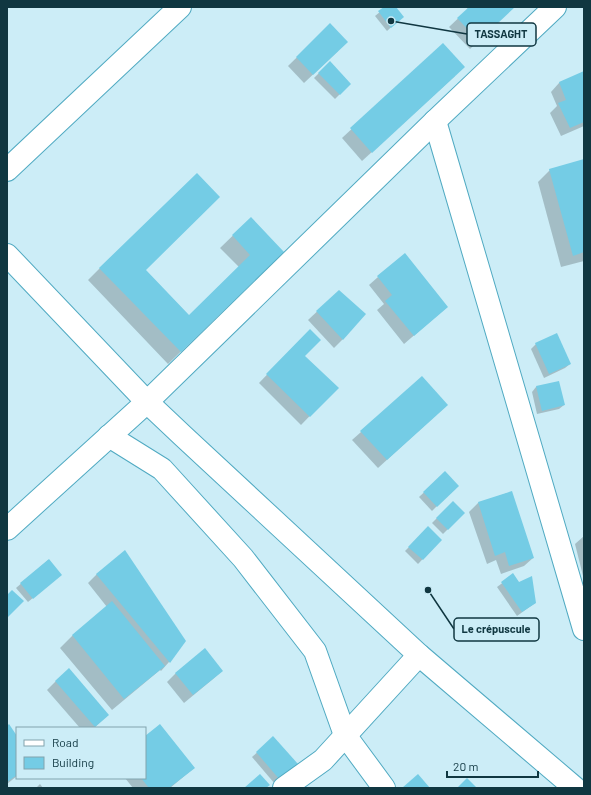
<svg xmlns="http://www.w3.org/2000/svg" width="591" height="795" font-family="Barlow,sans-serif">
<rect width="100%" height="100%" fill="#ccedf7"/>
<!-- shadow -->
<g fill="#0003">
<path d="M386 7H395L398 21 387 31 375 16Z"/>
<path d="M466 7H514L470 49 449 27 468 9Z"/>
<path d="M330 25 338 51 304 83 288 66Z"/>
<path d="M443 44 455 76 362 161 342 138Z"/>
<path d="M330 62 350 84 335 99 314 78Z"/>
<path d="M584 72V126L561 136 550 113 557 106 551 92 559 83Z"/>
<path d="M584 160V261L561 267 538 182 550 170Z"/>
<path d="M251 218 271 264 168 364 88 280 100 268 145 270 189 316 239 267 220 248Z"/>
<path d="M378 277 447 307 404 344 377 310 384 304 369 285Z"/>
<path d="M339 291 343 339 334 348 308 320Z"/>
<path d="M310 330 304 356 337 388 301 425 259 383Z"/>
<path d="M557 335 570 364 565 368 544 378 531 349 536 344Z"/>
<path d="M558 382 564 405 559 409 537 414 532 392 536 387Z"/>
<path d="M447 405 378 468 352 440 361 432Z"/>
<path d="M445 473 457 486 432 511 419 497Z"/>
<path d="M511 492 533 558 524 566 501 574 496 560 487 564 469 512 478 503Z"/>
<path d="M453 502 464 513 443 534 432 523Z"/>
<path d="M428 528 441 540 418 564 405 551Z"/>
<path d="M584 536V580L575 544Z"/>
<path d="M48 560 56 579 28 602 16 588Z"/>
<path d="M97 574 185 641 169 662 161 671 160 670 112 710 60 648 73 635 107 607 88 583Z"/>
<path d="M513 575 535 603 517 616 497 587Z"/>
<path d="M222 671 213 679 184 703 167 682 176 673Z"/>
<path d="M56 681 108 715 94 728H80L47 690Z"/>
<path d="M7 727 17 738V776L7 784Z"/>
<path d="M145 737 194 768 170 788H133L125 778H145Z"/>
<path d="M273 738 292 768 275 784 252 757Z"/>
<path d="M40 784 43 788H36Z"/>
</g>
<!-- building -->
<g fill="#74cce5">
<path d="M384 7H396L404 17 391 28 378 11Z"/>
<path d="M469 7H515L479 41 457 18Z"/>
<path d="M330 23 348 42 313 75 296 57Z"/>
<path d="M443 43 465 67 372 153 350 128Z"/>
<path d="M330 61 351 84 340 95 318 73Z"/>
<path d="M584 71V122L570 128 558 103 566 100 559 82Z"/>
<path d="M584 159V252L573 256 549 169Z"/>
<path d="M197 173 220 197 146 270 189 315 250 255 232 235 251 217 284 252 181 352 99 268Z"/>
<path d="M405 253 448 307 414 336 385 301 392 295 377 276Z"/>
<path d="M339 290 366 314 343 340 316 311Z"/>
<path d="M310 329 321 340 305 356 339 388 310 417 266 374Z"/>
<path d="M557 333 571 364 549 374 535 343Z"/>
<path d="M422 376 448 405 387 460 360 431Z"/>
<path d="M559 381 565 405 542 411 536 386Z"/>
<path d="M445 471 459 486 437 507 423 492Z"/>
<path d="M512 491 534 558 509 566 505 552 495 556 478 502Z"/>
<path d="M453 501 465 513 448 530 436 518Z"/>
<path d="M428 526 442 540 423 560 408 547Z"/>
<path d="M125 550 186 641 170 663 96 574Z"/>
<path d="M49 559 62 575 33 599 20 583Z"/>
<path d="M513 573 519 582 532 576 536 603 522 612 501 582Z"/>
<path d="M12 590 24 601 7 618V595Z"/>
<path d="M112 601 165 666 124 699 72 635Z"/>
<path d="M205 648 223 671 193 695 175 673Z"/>
<path d="M69 668 109 715 95 727 55 681Z"/>
<path d="M9 724 17 736V775L7 782V726Z"/>
<path d="M160 724 195 768 169 788H149L141 778H145V736Z"/>
<path d="M273 736 298 764 280 780 256 752Z"/>
<path d="M260 774 270 785 266 788H244Z"/>
<path d="M418 774 430 788H402Z"/>
<path d="M467 778 477 788H457Z"/>
</g>
<g fill="none" stroke-linecap="round" stroke-linejoin="round">
<defs>
<g id="minor">
<path d="M435 121 584 629"/>
<path d="M109 436 162 469 243 558 315 651 345 735 384 788"/>
<path d="M7 529 147 402 435 121 555 7"/>
<path d="M284 788 323 760 419 655"/>
</g>
<g id="tertiary">
<path d="M7 170 180 7"/>
<path d="M7 255 147 402 183 436 419 655 575 788"/>
</g>
</defs>
<!-- minor casing -->
<use href="#minor" stroke="#50aac2" stroke-width="24"/>
<!-- tertiary casing -->
<use href="#tertiary" stroke="#50aac2" stroke-width="24"/>
<!-- minor -->
<use href="#minor" stroke="#fff" stroke-width="22"/>
<!-- tertiary -->
<use href="#tertiary" stroke="#fff" stroke-width="22"/>
</g>
<!-- callouts -->
<path fill="none" stroke="#103741" stroke-width="1.5" d="M391 21L467 34M428 590L454 629"/>
<g fill="#103741" stroke="#ccedf7" stroke-width="1.5">
<circle cx="391" cy="21" r="4"/>
<circle cx="428" cy="590" r="4"/>
</g>
<g fill="#ccedf7" stroke="#103741" stroke-width="1.5">
<rect x="467" y="23" width="69" height="23" rx="4"/>
<rect x="454" y="618" width="85" height="23" rx="4"/>
</g>
<g font-size="11" text-anchor="middle" font-weight="bold" fill="#103741">
<text x="501" y="38">TASSAGHT</text>
<text x="496" y="633">Le crépuscule</text>
</g>
<!-- border -->
<rect width="591" height="795" fill="none" stroke="#103741" stroke-width="16"/>
<!-- legend -->
<rect x="16" y="727" width="130" height="52" fill="#ccedf7" stroke="#81a4ae"/>
<rect x="24" y="740" width="20" height="6" fill="#ffffff" stroke="#81a4ae"/>
<text x="52" y="747" font-size="12" fill="#103741">Road</text>
<rect x="24" y="757" width="20" height="12" fill="#74cce5" stroke="#81a4ae"/>
<text x="52" y="767" font-size="12" fill="#103741">Building</text>
<!-- scale -->
<path d="M447 771v6h91v-6" fill="none" stroke="#103741" stroke-width="2"/>
<text x="453" y="771" font-size="12" fill="#103741" stroke="#ccedf7" stroke-width="3" paint-order="stroke">20 m</text>
</svg>
